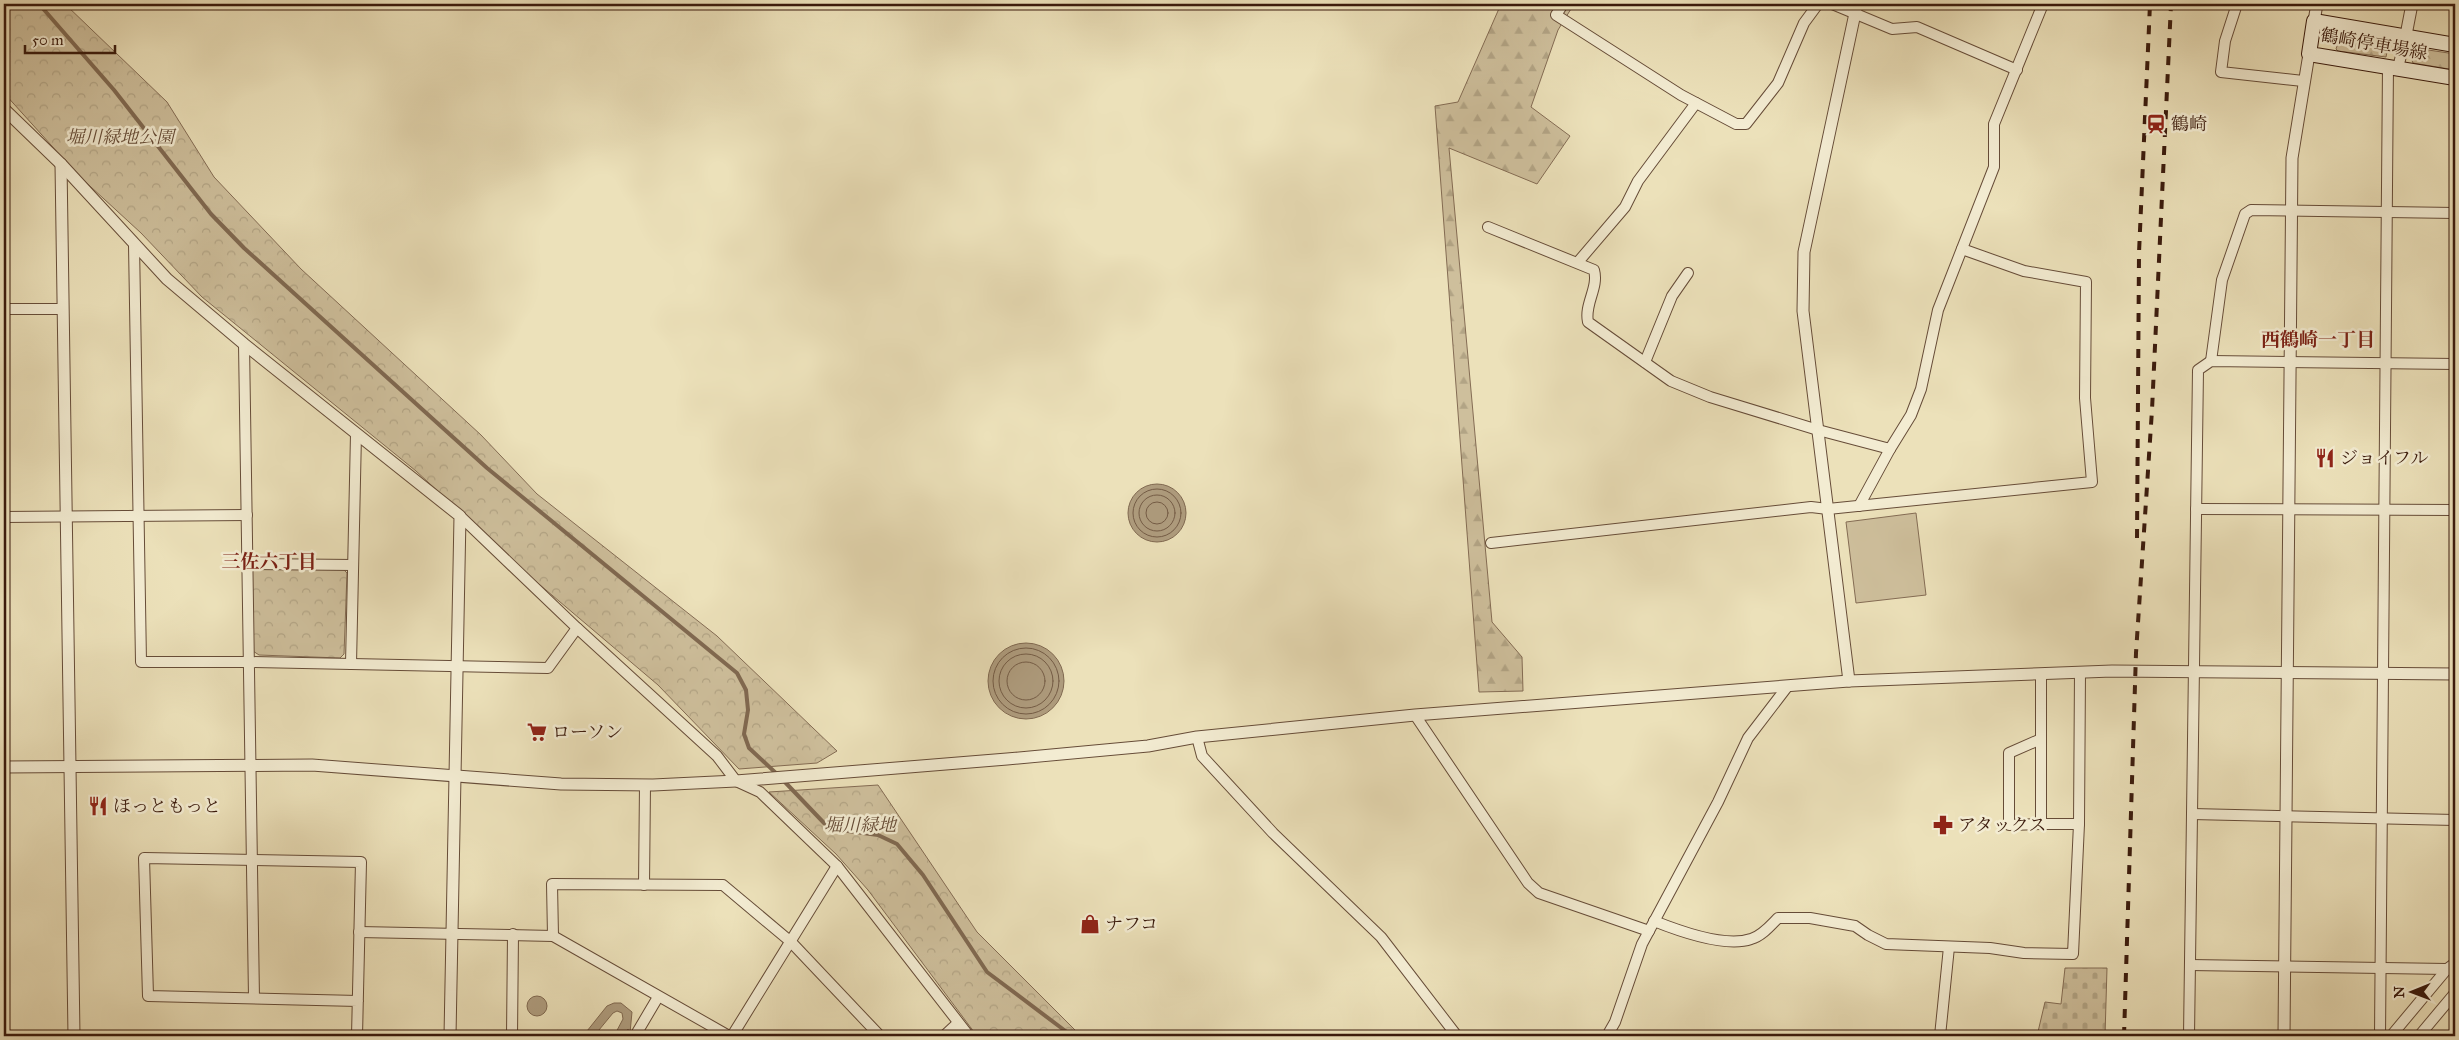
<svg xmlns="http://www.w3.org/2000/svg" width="2459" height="1040" font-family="'IM FELL Great Primer','Noto Serif JP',serif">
<defs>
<pattern id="forest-firs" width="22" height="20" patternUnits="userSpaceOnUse" patternTransform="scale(1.25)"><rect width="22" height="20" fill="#cebf9c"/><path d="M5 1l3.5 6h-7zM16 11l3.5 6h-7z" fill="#b2a485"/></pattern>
<pattern id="cemetery-stones" width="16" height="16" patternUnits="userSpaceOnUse" patternTransform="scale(1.25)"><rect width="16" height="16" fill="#cebf9c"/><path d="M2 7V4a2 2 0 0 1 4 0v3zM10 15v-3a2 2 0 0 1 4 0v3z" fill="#b2a485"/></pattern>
<pattern id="park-crowns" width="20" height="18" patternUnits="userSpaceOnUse" patternTransform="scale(1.25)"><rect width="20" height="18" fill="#cebf9c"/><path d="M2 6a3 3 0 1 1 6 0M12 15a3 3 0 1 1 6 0" fill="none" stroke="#b2a485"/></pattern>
</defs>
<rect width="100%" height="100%" fill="#ece1ba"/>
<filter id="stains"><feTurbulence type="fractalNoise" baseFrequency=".004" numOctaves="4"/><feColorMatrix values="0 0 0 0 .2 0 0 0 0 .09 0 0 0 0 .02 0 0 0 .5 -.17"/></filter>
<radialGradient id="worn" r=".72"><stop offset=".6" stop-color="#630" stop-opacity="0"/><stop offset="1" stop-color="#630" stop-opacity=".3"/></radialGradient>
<!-- forest -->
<g fill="url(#forest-firs)" stroke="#846c54">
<path d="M1501 4H1574L1558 30 1531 107 1570 136 1537 184 1449 148 1492 622 1522 657 1523 691 1479 692 1435 106 1458 102Z"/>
<path d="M2340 37 2386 44 2388 47 2386 57 2338 51 2336 49Z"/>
<path d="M2415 48 2455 54V70L2413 63 2411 58Z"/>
</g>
<!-- cemetery -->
<path fill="url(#cemetery-stones)" stroke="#846c54" d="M2065 968H2107L2105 1036H2037L2045 1002 2061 1004Z"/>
<!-- park -->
<g fill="url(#park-crowns)" stroke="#846c54">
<path d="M4 4H65L167 102 214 177 301 269 481 435 537 494 717 636 837 751 817 763 739 769 658 685 533 579 416 471 202 297 141 233 79 176 4 93Z"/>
<path d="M257 568 343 569 347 573 344 654 340 658 259 655 253 651 252 572Z"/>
<path d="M878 785 977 932 1081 1036H977L868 890 836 854 769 792Z"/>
</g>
<!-- pitch -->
<path fill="#cebf9c" stroke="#846c54" d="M1916 513 1926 595 1856 603 1846 522Z"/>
<!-- water -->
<g fill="#af9d7f" stroke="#806951">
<circle cx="1157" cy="513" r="29"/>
<circle cx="1026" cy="681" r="38"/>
<circle cx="537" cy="1006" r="10"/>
<path d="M614 1003H621L632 1012 630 1033 628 1029 623 1036H614L623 1019 622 1013 617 1011 613 1013 594 1036H583L607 1006Z"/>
</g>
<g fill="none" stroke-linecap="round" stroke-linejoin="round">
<!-- shore -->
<g stroke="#745c46" stroke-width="1">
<circle cx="1157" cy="513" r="24"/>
<circle cx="1157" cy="513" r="18"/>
<circle cx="1157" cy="513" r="11"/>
<circle cx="1026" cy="681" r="33"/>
<circle cx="1026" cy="681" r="27"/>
<circle cx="1026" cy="681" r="19"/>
</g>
<!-- stream -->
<g stroke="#806951" stroke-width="4">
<path d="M39 4 114 90 211 214 244 248 487 468 737 673 746 690 748 710 744 734 749 748 778 775"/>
<path d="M783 780 824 823 833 829 878 835 897 844 923 875 987 972 1072 1036"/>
</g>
<defs>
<g id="minor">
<path d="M1563 4 1556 15 1681 95 1736 124H1746L1778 83 1804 23 1818 4"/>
<path d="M1832 4 1892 29 1917 27 2017 70"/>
<path d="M2237 4 2225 41 2221 72 2303 81"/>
<path d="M2398 68 2406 35"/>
<path d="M1488 227 1594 270C1599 288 1584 304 1588 322L1671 381 1710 397 1818 430 1890 449 1911 415 1921 389 1938 310 1994 167V124L2043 4"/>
<path d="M134 244 141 662H249L548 668 577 628"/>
<path d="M1578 262 1625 207 1638 181 1696 103"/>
<path d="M4 309H63"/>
<path d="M244 344 254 998"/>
<path d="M2211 361 2222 280 2245 214 2251 210 2455 213"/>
<path d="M1645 362 1672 296 1688 273"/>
<path d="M1859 506 1890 449"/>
<path d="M2196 509 2455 510"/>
<path d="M460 516 577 628 717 756 736 781 760 792 837 866 969 1036"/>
<path d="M4 517 247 515"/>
<path d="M1491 543 1811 507 1828 509 2092 482 2085 398 2086 282 2024 271 1962 249"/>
<path d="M248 564 353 565"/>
<path d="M351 664 356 434"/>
<path d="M2041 674V824H2079"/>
<path d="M1415 715 1528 883 1539 893 1649 931"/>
<path d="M1197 737 1202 756 1273 833 1381 937 1457 1036"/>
<path d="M2041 739 2009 753V825L2041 824"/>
<path d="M2192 814 2455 820"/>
<path d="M644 885 645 785"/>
<path d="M1654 921C1679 931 1725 948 1751 939 1762 936 1771 925 1778 918H1810L1855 926 1868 935 1886 944 1990 948 2024 953 2073 954 2079 824 2080 672"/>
<path d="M359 932 553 936 552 884 723 885 791 942 880 1036"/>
<path d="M553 936 729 1036"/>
<path d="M2190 965 2447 969"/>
<path d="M357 1036 361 862 144 858 148 996 358 1001"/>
<path d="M512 1036 513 934"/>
<path d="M635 1036 658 997"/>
<path d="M732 1036 837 866"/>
<path d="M944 1036 958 1023"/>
<path d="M1607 1036 1615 1022 1642 944 1718 802 1748 738 1787 687"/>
<path d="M1940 1036 1949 947"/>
<path d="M2189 1036 2198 370 2211 361 2455 364"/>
<path d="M2380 1036 2388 66"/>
<path d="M2391 1036 2447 969 2455 963"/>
<path d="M2419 1036 2455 993"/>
</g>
<g id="tertiary">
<path d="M2314 21 2317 4"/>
<path d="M2406 35 2412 4"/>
<path d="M4 109 61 164 167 279 244 344 460 516 450 1036"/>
<path d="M61 164 74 1036"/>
<path d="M1849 681 1803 311 1804 252 1857 4"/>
<path d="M4 767 312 765 561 784 653 785 736 781 1007 759 1148 746 1197 737 1415 715 1849 681 2112 671 2455 674"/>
<path d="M2284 1036 2292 158 2309 54"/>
</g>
<path id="secondary" d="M2455 45 2314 21 2309 54 2455 78"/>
</defs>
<!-- minor casing -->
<use href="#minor" stroke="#664c38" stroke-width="12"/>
<!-- tertiary casing -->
<use href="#tertiary" stroke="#664c38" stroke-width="13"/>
<!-- secondary casing -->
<use href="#secondary" stroke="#3a1a0c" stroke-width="16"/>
<!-- minor -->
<use href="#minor" stroke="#f3ecd2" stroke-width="10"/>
<!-- tertiary -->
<use href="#tertiary" stroke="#f3ecd2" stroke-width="11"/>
<!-- secondary -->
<use href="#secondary" stroke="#f3ecd2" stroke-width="14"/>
<!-- rail -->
<g stroke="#3a1a0c" stroke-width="4" stroke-dasharray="9 9" stroke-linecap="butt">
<path d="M2137 538 2139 253 2150 4"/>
<path d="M2124 1036 2136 653 2152 410 2171 4"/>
</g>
</g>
<!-- icons -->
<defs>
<symbol id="station-bare" viewBox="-9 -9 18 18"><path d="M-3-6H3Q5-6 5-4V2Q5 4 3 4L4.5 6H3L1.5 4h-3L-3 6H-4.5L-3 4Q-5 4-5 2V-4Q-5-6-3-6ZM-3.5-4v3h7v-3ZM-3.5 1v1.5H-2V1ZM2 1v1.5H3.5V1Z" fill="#8f2418" stroke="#f3ecd2" stroke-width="2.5" paint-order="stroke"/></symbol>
<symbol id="restaurant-bare" viewBox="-9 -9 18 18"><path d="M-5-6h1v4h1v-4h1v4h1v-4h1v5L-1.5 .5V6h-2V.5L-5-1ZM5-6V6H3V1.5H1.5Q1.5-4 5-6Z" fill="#8f2418" stroke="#f3ecd2" stroke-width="2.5" paint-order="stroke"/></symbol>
<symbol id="supermarket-bare" viewBox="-9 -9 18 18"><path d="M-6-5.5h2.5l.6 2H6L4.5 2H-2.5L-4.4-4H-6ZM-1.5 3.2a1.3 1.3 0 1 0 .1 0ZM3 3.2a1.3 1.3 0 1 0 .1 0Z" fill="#8f2418" stroke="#f3ecd2" stroke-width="2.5" paint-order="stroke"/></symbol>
<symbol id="pharmacy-bare" viewBox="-9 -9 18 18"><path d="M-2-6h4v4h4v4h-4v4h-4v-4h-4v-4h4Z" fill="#8f2418" stroke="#f3ecd2" stroke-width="2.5" paint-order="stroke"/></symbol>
<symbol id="shop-bare" viewBox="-9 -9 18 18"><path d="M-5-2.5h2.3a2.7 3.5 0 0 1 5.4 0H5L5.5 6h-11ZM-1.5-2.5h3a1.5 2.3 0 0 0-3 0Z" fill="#8f2418" stroke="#f3ecd2" stroke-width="2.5" paint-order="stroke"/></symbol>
</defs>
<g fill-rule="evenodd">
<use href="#station-bare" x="2142" y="110" width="28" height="28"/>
<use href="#restaurant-bare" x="2311" y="444" width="28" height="28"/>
<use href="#supermarket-bare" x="523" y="718" width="28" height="28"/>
<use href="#restaurant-bare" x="84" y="792" width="28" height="28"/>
<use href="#pharmacy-bare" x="1929" y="811" width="28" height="28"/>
<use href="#shop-bare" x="1076" y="910" width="28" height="28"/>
</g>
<g text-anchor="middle" stroke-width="5" stroke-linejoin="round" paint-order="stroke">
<!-- street labels -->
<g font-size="18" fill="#3a1a0c" stroke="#f3ecd2">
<text transform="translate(2374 44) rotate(10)" y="6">鶴崎停車場線</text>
</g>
<!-- poi labels -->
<g font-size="18" fill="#3a1a0c" stroke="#f3ecd2" text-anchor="start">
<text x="2171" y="130">鶴崎</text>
<text x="2340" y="464">ジョイフル</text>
<text x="552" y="738">ローソン</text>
<text x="113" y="812">ほっともっと</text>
<text x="1958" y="831">アタックス</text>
<text x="1105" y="930">ナフコ</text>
</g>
<!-- park labels -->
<g font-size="18" font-style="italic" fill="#664c37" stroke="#f3ecd2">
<text x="120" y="143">堀川緑地公園</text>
<text x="860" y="831">堀川緑地</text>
</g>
<!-- neighbourhood labels -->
<g font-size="19" font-weight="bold" fill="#7a1f14" stroke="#f3ecd2">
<text x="2318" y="346">西鶴崎一丁目</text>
<text x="269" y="568">三佐六丁目</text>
</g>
</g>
<!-- margin -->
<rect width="2459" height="1040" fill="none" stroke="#ece1ba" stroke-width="20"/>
<rect x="5" y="5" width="2449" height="1030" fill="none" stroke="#3a1a0c" stroke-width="2.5"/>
<rect x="10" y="10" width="2439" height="1020" fill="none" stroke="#3a1a0c"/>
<!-- north arrow -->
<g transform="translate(2412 992) rotate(269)" stroke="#f3ecd2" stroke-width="4" paint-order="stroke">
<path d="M0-4L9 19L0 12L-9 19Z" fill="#3a1a0c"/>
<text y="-8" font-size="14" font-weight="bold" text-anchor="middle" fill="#3a1a0c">N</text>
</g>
<!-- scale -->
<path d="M25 45v8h90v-8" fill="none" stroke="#3a1a0c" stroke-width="2.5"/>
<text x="32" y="45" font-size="15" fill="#3a1a0c" stroke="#f3ecd2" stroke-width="4" paint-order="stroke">50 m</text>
<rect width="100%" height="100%" filter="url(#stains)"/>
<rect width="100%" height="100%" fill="url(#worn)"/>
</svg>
